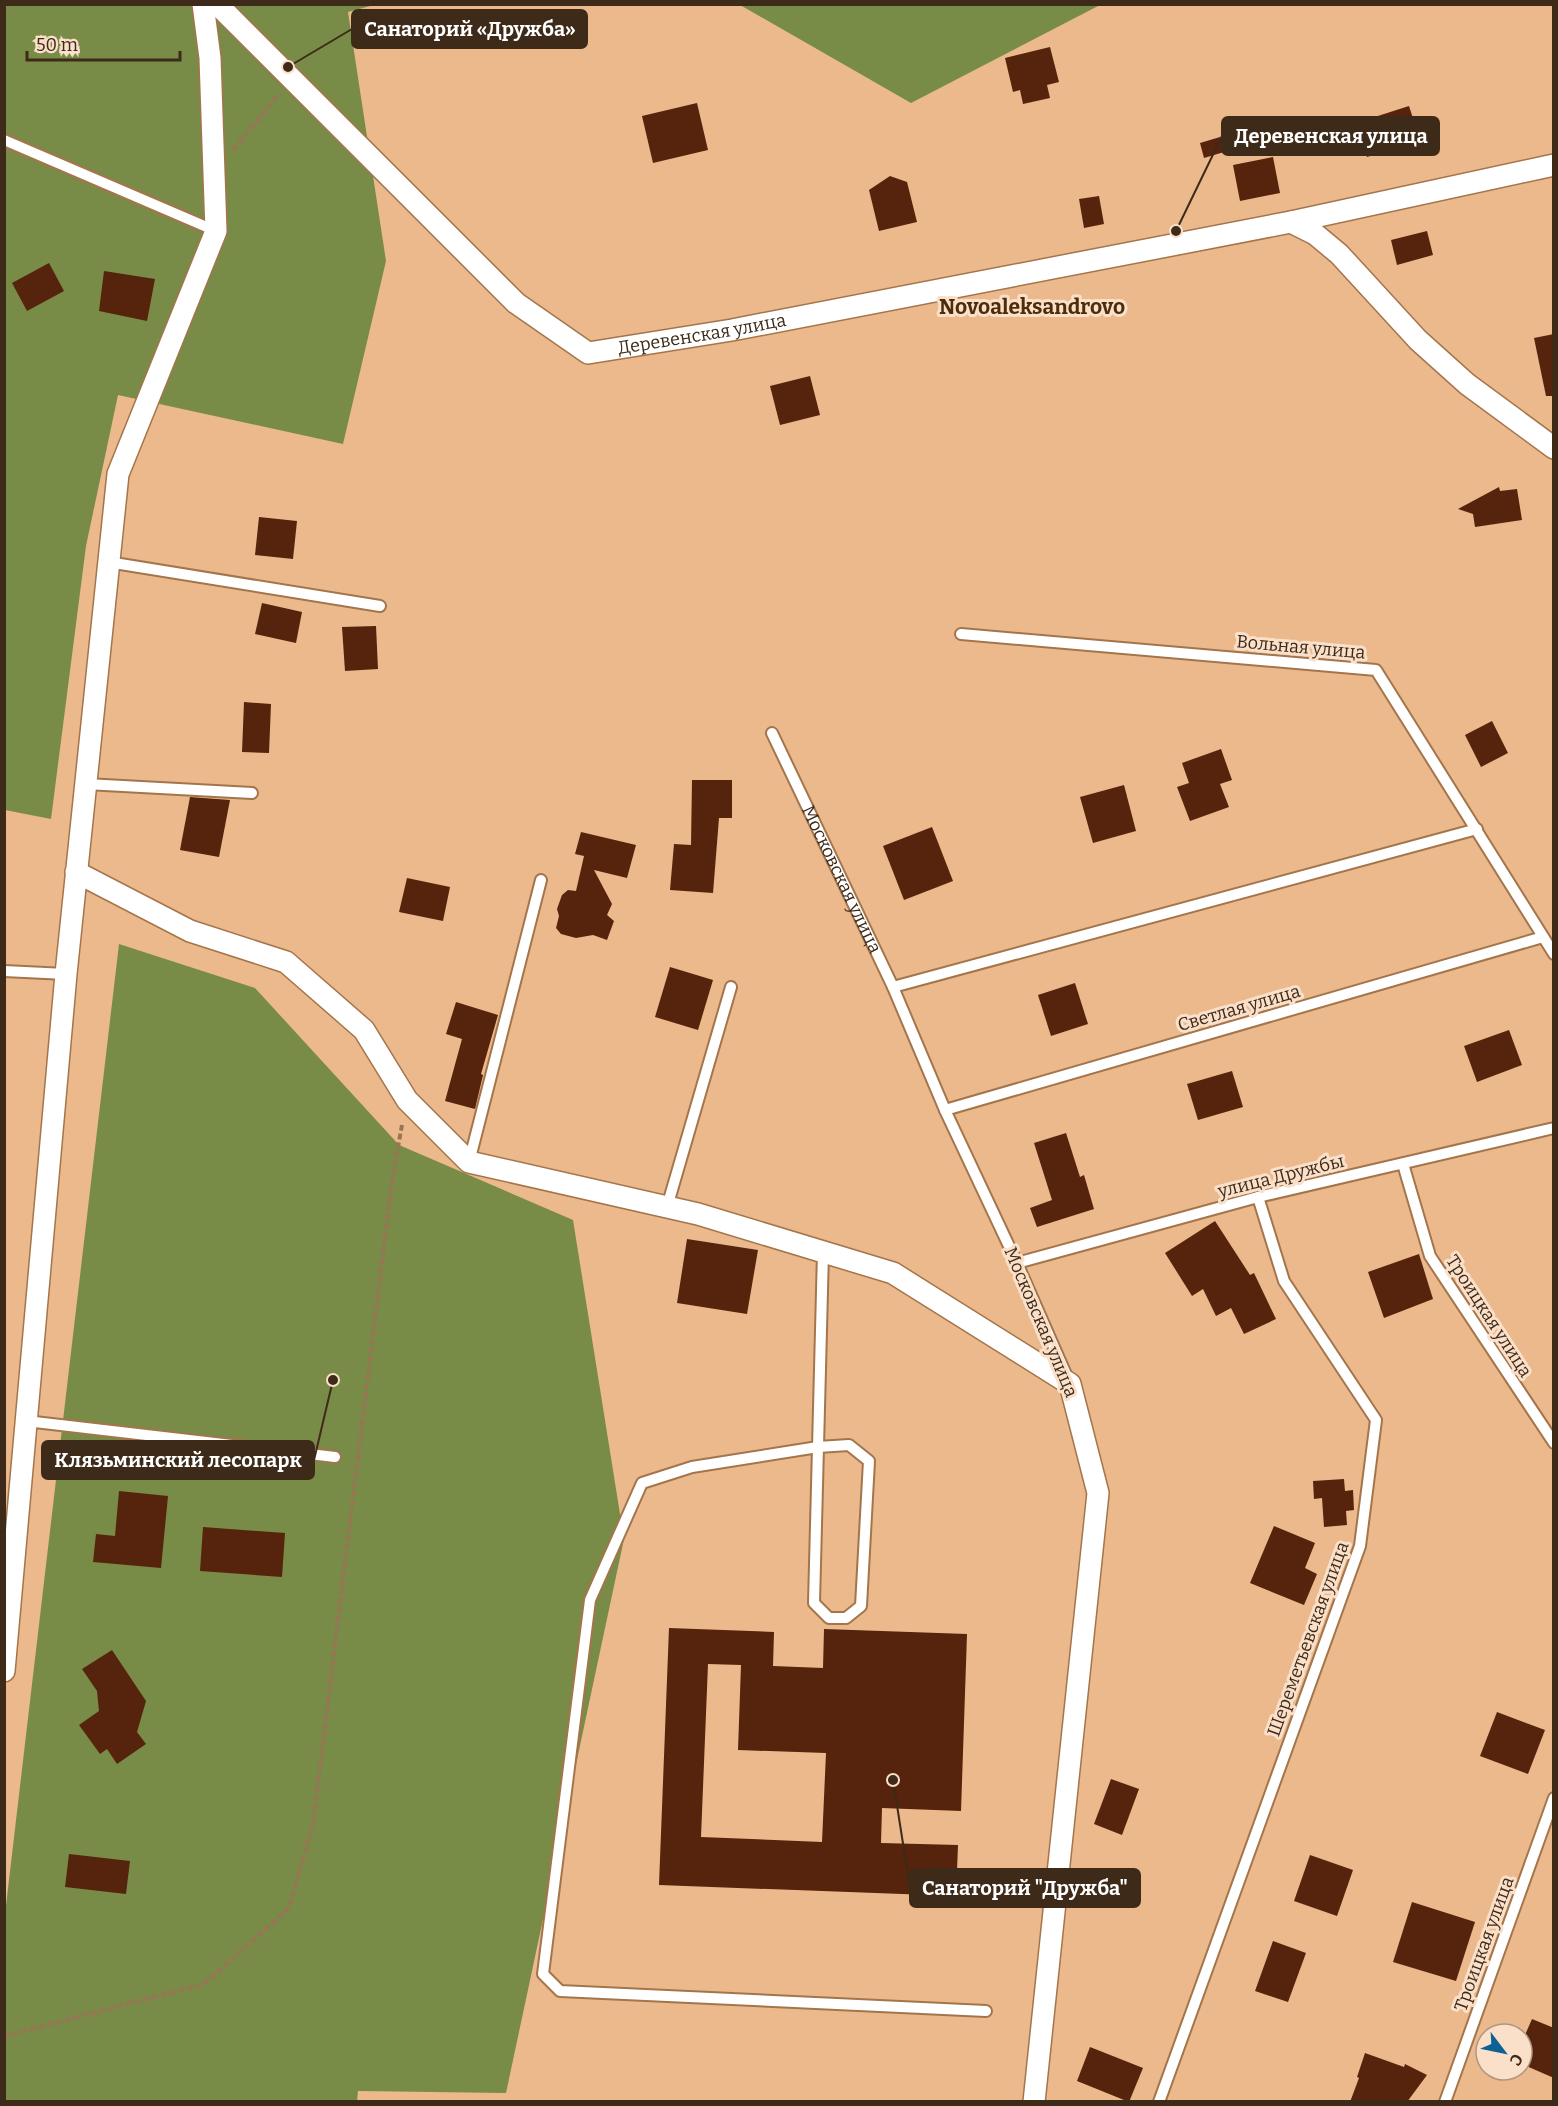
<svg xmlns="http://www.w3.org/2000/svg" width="1558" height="2106" font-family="Bitter,serif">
<rect width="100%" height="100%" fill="#ebb98c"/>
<!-- forest -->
<g fill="#788c47">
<path d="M4 5H374L348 12 386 261 343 444 118 395 86 546 51 819 5 810Z"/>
<path d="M740 5H1100L911 103Z"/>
<path d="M119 944 255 988 399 1145 573 1220 624 1539 506 2093 358 2091 357 2102H5V1914Z"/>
</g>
<!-- building -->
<g fill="#56230c" fill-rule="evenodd">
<path d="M1050 47 1059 82 1047 85 1050 98 1023 104 1020 90 1013 92 1005 58Z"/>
<path d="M697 103 708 150 653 163 642 116Z"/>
<path d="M1409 106 1420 140 1367 157 1356 123Z"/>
<path d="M1220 137 1224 152 1204 158 1200 143Z"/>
<path d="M1273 157 1280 193 1240 201 1233 165Z"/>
<path d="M890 176 907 182 917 222 879 231 869 190Z"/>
<path d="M1099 196 1104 224 1084 228 1079 199Z"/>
<path d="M1427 231 1433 255 1397 265 1391 240Z"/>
<path d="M49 263 64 291 27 311 12 283Z"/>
<path d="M104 271 155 279 147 321 99 311Z"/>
<path d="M1554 334V396H1546L1534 338Z"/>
<path d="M810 376 820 415 780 425 770 386Z"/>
<path d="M1499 487 1500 491 1517 489 1522 520 1475 527 1473 514 1458 509Z"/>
<path d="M259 517 297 521 293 559 255 555Z"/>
<path d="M262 603 302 612 296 643 255 634Z"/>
<path d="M376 626 378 669 345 671 342 627Z"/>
<path d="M244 702 271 704 269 753 242 752Z"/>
<path d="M1492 721 1508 753 1481 767 1465 735Z"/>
<path d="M1221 749 1232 780 1220 784 1229 807 1190 821 1177 787 1189 783 1182 763Z"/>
<path d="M692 780H732V818H719L713 893 670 890 674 844 691 845Z"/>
<path d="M1124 785 1136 831 1093 843 1080 797Z"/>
<path d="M190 797 230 800 219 857 180 850Z"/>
<path d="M932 827 953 881 904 900 883 846Z"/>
<path d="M581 832 636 845 627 878 594 870 612 904 607 915 614 921 607 940 593 935 576 938 561 934 556 928 559 916 557 909 562 895 568 890 576 891 584 856 575 854Z"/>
<path d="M407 878 450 887 443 921 399 912Z"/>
<path d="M670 967 713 980 698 1030 655 1017Z"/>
<path d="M1075 983 1088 1024 1051 1036 1038 995Z"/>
<path d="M456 1002 498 1015 481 1074 483 1075 475 1109 445 1101 462 1039 446 1034Z"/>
<path d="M1509 1030 1522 1065 1477 1082 1464 1046Z"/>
<path d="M1232 1071 1243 1107 1198 1120 1187 1084Z"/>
<path d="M1066 1133 1080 1177 1084 1175 1094 1209 1037 1227 1030 1208 1052 1200 1034 1143Z"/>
<path d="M1215 1221 1250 1275 1254 1273 1276 1319 1244 1334 1231 1308 1216 1316 1203 1289 1192 1296 1165 1253Z"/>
<path d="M687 1239 758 1250 747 1314 677 1303Z"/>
<path d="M1419 1254 1433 1299 1384 1318 1368 1272Z"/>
<path d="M1344 1479 1345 1491 1353 1490 1354 1510 1346 1511 1347 1525 1324 1527 1322 1498 1314 1499 1313 1481Z"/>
<path d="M119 1491 168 1496 161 1568 93 1562 96 1534 115 1536Z"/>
<path d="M1274 1526 1315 1543 1305 1568 1317 1574 1304 1605 1250 1583Z"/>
<path d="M203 1527 285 1533 282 1577 200 1571Z"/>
<path d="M669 1628 774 1632 773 1666 823 1668 824 1629 967 1634 961 1811 882 1808 881 1843 958 1845 956 1896 659 1885ZM708 1664 741 1665 738 1750 826 1753 822 1842 701 1837Z"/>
<path d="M112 1650 146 1701 137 1732 146 1744 117 1764 107 1749 100 1754 79 1725 99 1711 97 1691 82 1669Z"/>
<path d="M1497 1712 1545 1730 1528 1774 1480 1756Z"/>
<path d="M1111 1779 1139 1789 1122 1835 1094 1824Z"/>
<path d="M69 1854 130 1861 126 1894 65 1887Z"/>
<path d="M1310 1855 1353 1870 1337 1916 1294 1901Z"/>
<path d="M1412 1902 1475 1922 1456 1981 1393 1962Z"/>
<path d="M1273 1941 1306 1953 1288 2002 1255 1991Z"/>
<path d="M1532 2019 1554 2028V2078L1522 2064V2042Z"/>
<path d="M1090 2047 1143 2068 1129 2102 1077 2081Z"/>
<path d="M1365 2053 1404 2067 1405 2064 1427 2075 1407 2102H1350L1359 2078 1357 2077Z"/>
</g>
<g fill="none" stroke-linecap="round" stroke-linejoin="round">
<defs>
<g id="lane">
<path d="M4 140 216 231"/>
<path d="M108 562 380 606"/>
<path d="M961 634 1376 670 1554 954"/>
<path id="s1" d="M772 733 893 987 945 1110 1017 1263 1068 1379"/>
<path d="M86 784 252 793"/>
<path d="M4 971 66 974"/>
<path d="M893 987 1477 829"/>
<path d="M945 1110 1543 937"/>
<path d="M469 1162 541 880"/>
<path d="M1403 1164 1430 1256 1554 1443"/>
<path d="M667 1207 731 987"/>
<path d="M823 1252 814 1603 829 1618H846L861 1606 869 1461 849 1445 818 1447 692 1467 642 1483 590 1600 543 1974 560 1991 986 2011"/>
<path d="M1017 1263 1258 1197 1554 1128"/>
<path d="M26 1421 335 1457"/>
<path d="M1159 2102 1360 1546 1376 1420 1284 1281 1258 1197"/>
<path d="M1445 2102 1554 1798"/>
</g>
<g id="street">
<path id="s2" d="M217 4 516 303 588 353 732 330 1291 222 1315 234 1339 254 1418 340 1467 384 1554 448"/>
<path d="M1291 222 1554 165"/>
<path d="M76 872 190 931 286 962 364 1030 407 1100 469 1162 698 1214 893 1273 1070 1384 1098 1493 1034 2102"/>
<path d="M4 1671 66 974 118 474 216 231 210 58 203 4"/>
</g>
</defs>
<!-- lane casing -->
<use href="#lane" stroke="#a4754b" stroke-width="14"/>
<!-- street casing -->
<use href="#street" stroke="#a4754b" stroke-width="24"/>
<!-- path -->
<g stroke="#987554" stroke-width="4" stroke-dasharray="6 3" stroke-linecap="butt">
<path d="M233 150 279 94"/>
<path d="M4 2036 204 1984 289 1908 313 1823 392 1180 402 1125"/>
</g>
<!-- lane -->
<use href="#lane" stroke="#fff" stroke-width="10"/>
<!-- street -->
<use href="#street" stroke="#fff" stroke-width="21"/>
</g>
<g text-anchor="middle" stroke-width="6" stroke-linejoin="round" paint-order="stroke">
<!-- street labels -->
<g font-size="18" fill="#3d2a18" stroke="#fadfc9">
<text dy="6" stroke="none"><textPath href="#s2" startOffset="626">Деревенская улица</textPath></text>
<text transform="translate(1301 647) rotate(5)" y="6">Вольная улица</text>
<text dy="6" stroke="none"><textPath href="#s1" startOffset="162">Московская улица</textPath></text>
<text transform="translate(1239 1008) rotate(-16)" y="6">Светлая улица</text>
<text transform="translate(1281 1176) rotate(-14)" y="6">улица Дружбы</text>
<text transform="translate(1489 1316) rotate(57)" y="6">Троицкая улица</text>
<text transform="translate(1041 1322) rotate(67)" y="6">Московская улица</text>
<text transform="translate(1308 1639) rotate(-70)" y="6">Шереметьевская улица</text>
<text transform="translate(1484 1944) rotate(-70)" y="6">Троицкая улица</text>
</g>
<!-- quarter labels -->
<g font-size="21" font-weight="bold" fill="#4d2c0a" stroke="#fadfc9">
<text x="1032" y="314">Novoaleksandrovo</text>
</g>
</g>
<!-- callouts -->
<path fill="none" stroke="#3d2a18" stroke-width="2" d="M288 67L352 29M1176 231L1222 136M333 1380L314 1460M893 1780L910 1888"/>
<g fill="#3d2a18" stroke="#fadfc9" stroke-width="2">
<circle cx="288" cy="67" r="6"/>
<circle cx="1176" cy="231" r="6"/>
<circle cx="333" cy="1380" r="6"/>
<circle cx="893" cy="1780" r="6"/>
</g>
<g fill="#3d2a18" stroke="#3d2a18" stroke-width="2">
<rect x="352" y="10" width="235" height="38" rx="6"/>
<rect x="1222" y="117" width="217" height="38" rx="6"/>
<rect x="42" y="1441" width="272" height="38" rx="6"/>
<rect x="910" y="1869" width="230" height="38" rx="6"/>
</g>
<g font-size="20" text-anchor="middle" font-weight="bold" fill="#fff">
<text x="470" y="36">Санаторий «Дружба»</text>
<text x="1331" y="143">Деревенская улица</text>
<text x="178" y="1467">Клязьминский лесопарк</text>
<text x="1025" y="1895">Санаторий "Дружба"</text>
</g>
<!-- border -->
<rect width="1558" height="2106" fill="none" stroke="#3d2a18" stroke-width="12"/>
<!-- north arrow -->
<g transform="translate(1504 2052) rotate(122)"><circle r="28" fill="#fadfc9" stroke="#ae9782" stroke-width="1.5"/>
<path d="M0-4.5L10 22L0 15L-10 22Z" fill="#0e6193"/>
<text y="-9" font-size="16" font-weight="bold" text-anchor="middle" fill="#3d2a18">С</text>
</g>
<!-- scale -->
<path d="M27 51v9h153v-9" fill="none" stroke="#3d2a18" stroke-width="3"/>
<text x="36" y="51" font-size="18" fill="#3d2a18" stroke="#fadfc9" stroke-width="4.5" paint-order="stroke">50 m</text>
</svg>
